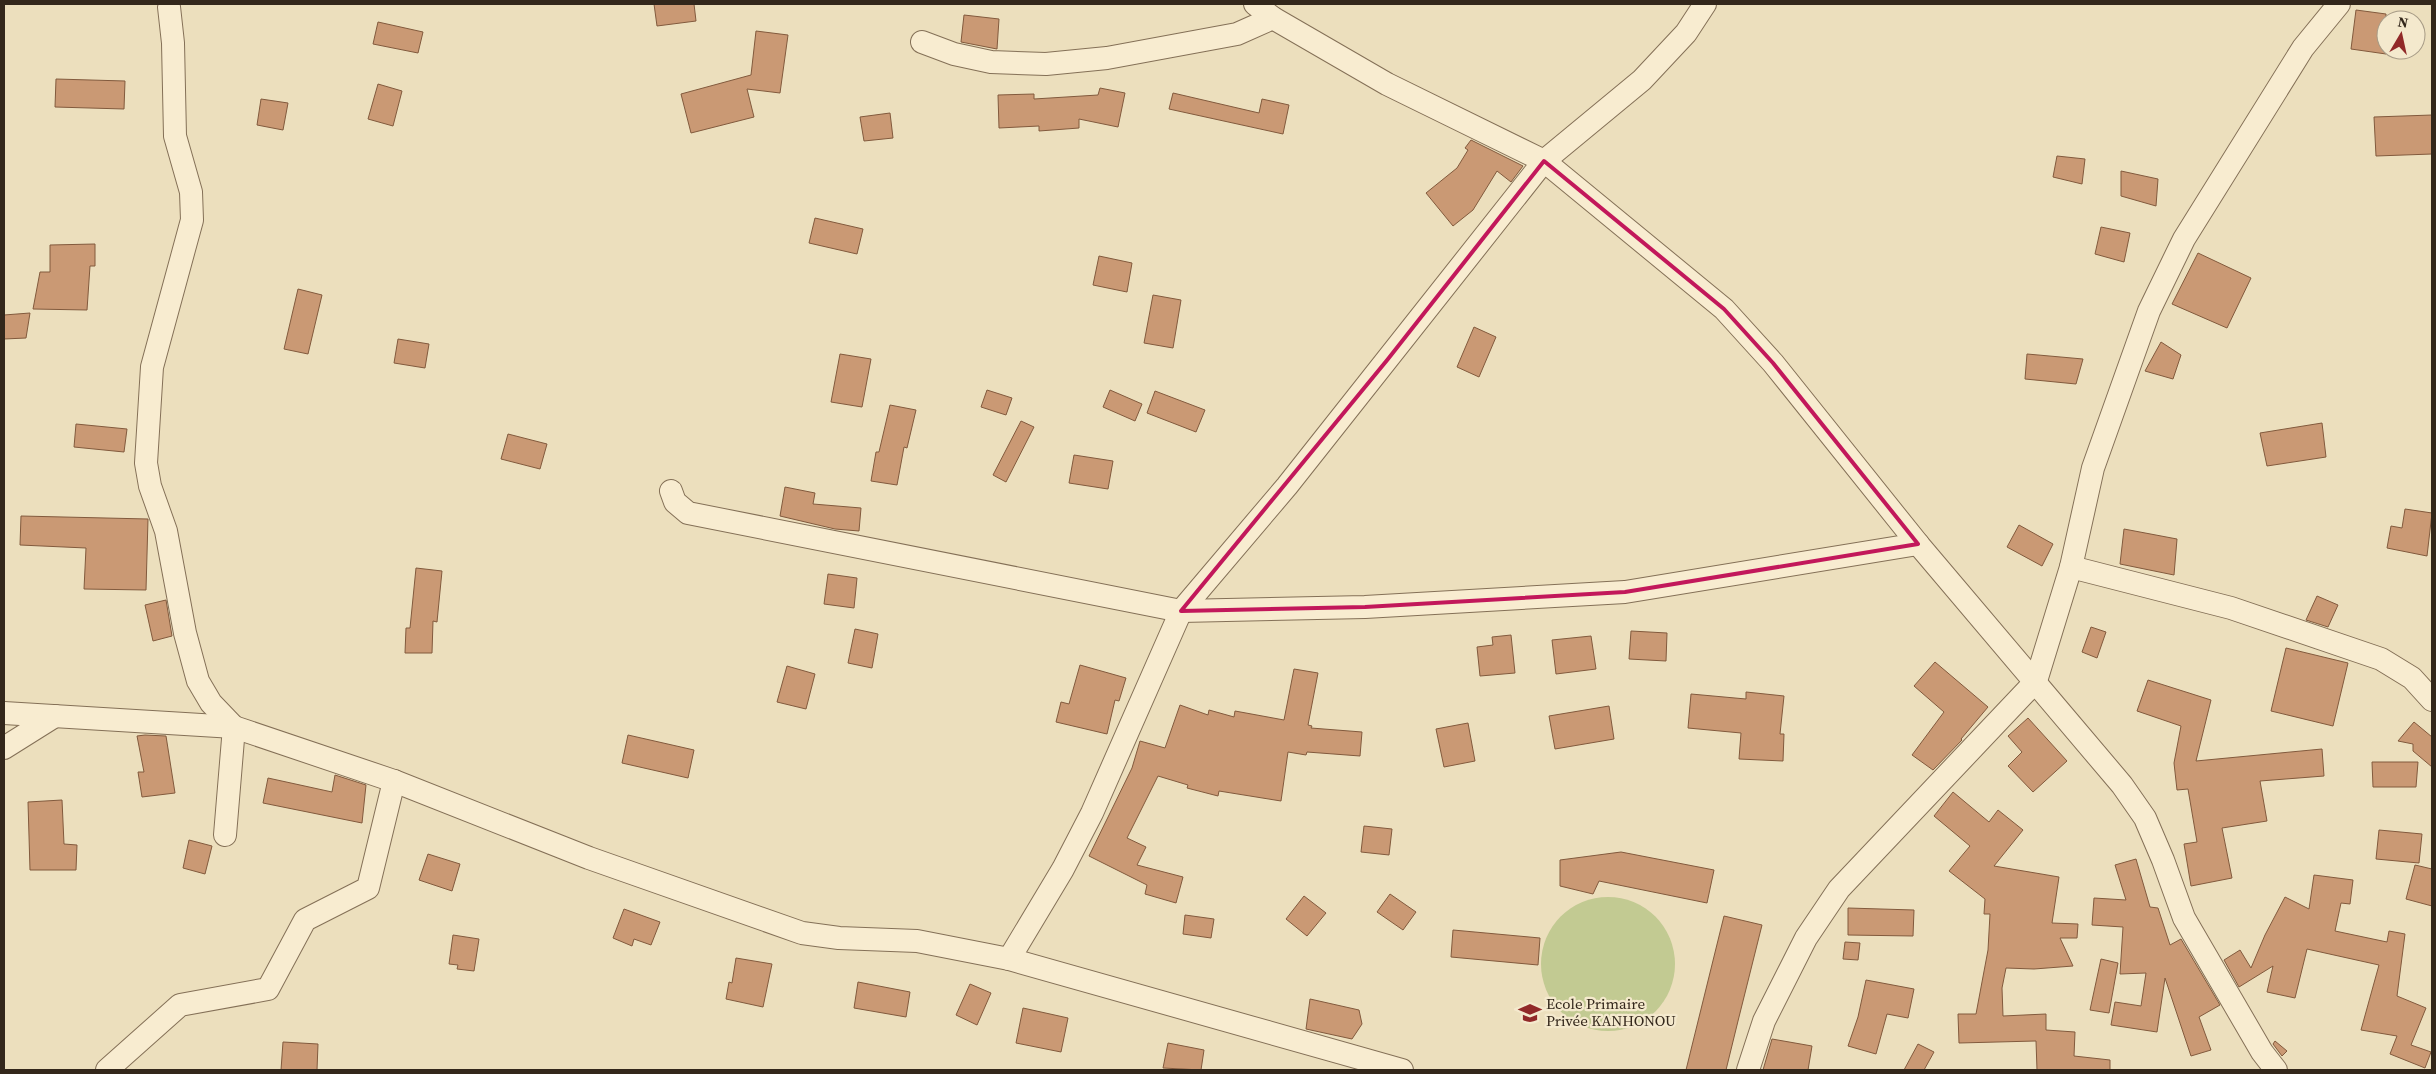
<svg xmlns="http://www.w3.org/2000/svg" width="2436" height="1074" font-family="'Source Serif 4',serif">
<rect width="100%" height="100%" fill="#ecdfbd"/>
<!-- green -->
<circle fill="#c2ca92" cx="1608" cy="964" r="67"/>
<!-- building -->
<g fill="#ca9974" stroke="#825a3d">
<path d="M654 4H694L696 21 657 26Z"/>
<path d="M2356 10 2386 14V54L2351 49Z"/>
<path d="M964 15 999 19 997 49 961 42Z"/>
<path d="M378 22 423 32 418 53 373 44Z"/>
<path d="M756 31 788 35 780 93 747 89 754 117 691 133 681 94 751 75Z"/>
<path d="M56 79 125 81 124 109 55 107Z"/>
<path d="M378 84 402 91 393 126 368 119Z"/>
<path d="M1100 88 1125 93 1118 127 1079 119V128L1039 131V126L999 128 998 95 1034 94V99L1098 95Z"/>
<path d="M1173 93 1259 113 1262 99 1289 105 1283 134 1169 109Z"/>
<path d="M261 99 288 103 283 130 257 125Z"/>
<path d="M890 113 893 138 864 141 860 117Z"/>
<path d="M2432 115V154L2376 156 2374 117Z"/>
<path d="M1471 140 1523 166 1511 182 1497 171 1473 210 1453 226 1426 193 1457 168 1468 150 1465 148Z"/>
<path d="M2057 156 2085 159 2082 184 2053 177Z"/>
<path d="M2121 171 2158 179 2156 206 2121 196Z"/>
<path d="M815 218 863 229 857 254 809 243Z"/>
<path d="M2101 227 2130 233 2124 262 2095 254Z"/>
<path d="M95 244V266H90L87 310 33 309 40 272H50V245Z"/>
<path d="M2198 253 2251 278 2227 328 2172 304Z"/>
<path d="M1099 256 1132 263 1127 292 1093 285Z"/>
<path d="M298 289 322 295 308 354 284 349Z"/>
<path d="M1153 295 1181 300 1173 348 1144 343Z"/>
<path d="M30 313 26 338 4 339V315Z"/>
<path d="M1474 327 1496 337 1479 377 1457 367Z"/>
<path d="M398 339 429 344 425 368 394 363Z"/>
<path d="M2161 342 2181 355 2173 379 2145 371Z"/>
<path d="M840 354 871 359 862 407 831 402Z"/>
<path d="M2027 354 2083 359 2076 384 2025 379Z"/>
<path d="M987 390 1012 398 1006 415 981 407Z"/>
<path d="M1110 390 1142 404 1135 421 1103 407Z"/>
<path d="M1155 391 1205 410 1196 432 1147 413Z"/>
<path d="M890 405 916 410 907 448 904 447 897 485 871 481 876 452H879Z"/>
<path d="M1021 421 1034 427 1006 482 993 475Z"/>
<path d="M2322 423 2326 457 2267 466 2260 433Z"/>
<path d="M76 424 127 429 124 452 74 447Z"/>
<path d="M508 434 547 444 540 469 501 459Z"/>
<path d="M1074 455 1113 461 1108 489 1069 483Z"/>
<path d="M785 487 815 493 813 504 861 508 859 531 835 529 780 516Z"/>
<path d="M2405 509 2432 513 2427 556 2387 548 2391 526 2402 528Z"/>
<path d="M21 516 148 519 146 590 84 589 86 548 20 545Z"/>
<path d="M2019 525 2053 544 2042 566 2007 547Z"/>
<path d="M2124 529 2177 539 2174 575 2120 564Z"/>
<path d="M416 568 442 571 437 622 433 621 432 653H405L406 628H410Z"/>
<path d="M828 574 857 578 854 608 824 604Z"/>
<path d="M2317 596 2338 605 2328 627 2306 620Z"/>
<path d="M166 600 172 636 153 641 145 605Z"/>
<path d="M2091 627 2106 632 2097 658 2082 652Z"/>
<path d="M855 629 878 634 872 668 848 663Z"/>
<path d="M1631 631 1667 633 1666 661 1629 659Z"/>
<path d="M1511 635 1515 673 1480 676 1477 647 1493 645 1492 637Z"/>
<path d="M1591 636 1596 669 1556 674 1552 640Z"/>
<path d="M2286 648 2348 663 2333 726 2271 711Z"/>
<path d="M1935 662 1988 707 1961 739 1962 740 1933 770 1912 755 1944 712 1914 686Z"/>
<path d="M1080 665 1126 678 1119 701 1115 700 1107 734 1056 722 1061 702 1069 704Z"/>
<path d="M787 666 815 674 806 709 777 702Z"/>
<path d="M1294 669 1318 673 1308 725 1312 726 1311 728 1362 732 1360 756 1307 752 1306 755 1288 752 1281 801 1219 791 1218 796 1187 788 1188 785 1158 776 1127 838 1146 847 1137 865 1183 877 1176 903 1145 894 1147 885 1089 856 1132 768 1140 741 1165 748 1180 705 1208 715 1209 710 1234 717 1235 711 1284 720Z"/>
<path d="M2148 680 2211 700 2196 761 2322 749 2324 776 2260 781 2267 821 2222 828 2232 878 2191 886 2184 844 2197 842 2188 789 2177 790 2174 763 2181 726 2137 711Z"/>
<path d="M1746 692 1784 696 1780 734H1784L1783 761 1739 759 1741 733 1688 728 1691 694 1746 699Z"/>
<path d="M1609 706 1614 739 1555 749 1549 716Z"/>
<path d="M2028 718 2067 761 2033 792 2008 766 2022 752 2008 736Z"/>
<path d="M2414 722 2432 737V767L2413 751V744L2398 741Z"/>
<path d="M1468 723 1475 761 1444 767 1436 729Z"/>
<path d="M145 735 166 736 175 793 142 797 138 772H144L137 736Z"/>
<path d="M628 735 694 750 688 778 622 763Z"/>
<path d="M2372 762H2418L2416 787H2373Z"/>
<path d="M335 775 366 785 362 823 263 803 268 778 332 792Z"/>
<path d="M1953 792 1989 822 1998 810 2023 830 1994 866 2059 877 2052 923 2078 924 2077 938H2060L2073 966 2034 969 2006 968 2002 988 2003 1016 2046 1014V1030L2075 1032 2074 1056 2110 1060V1070H2037L2036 1041 1959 1043 1958 1014H1976L1988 950 1990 914H1984L1985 899 1949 871 1970 846 1934 816Z"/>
<path d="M62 800 64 844 77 845 76 870H30L28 802Z"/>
<path d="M1364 826 1392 829 1389 855 1361 852Z"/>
<path d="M2379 830 2422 834 2419 863 2376 859Z"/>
<path d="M189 840 212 846 205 874 183 868Z"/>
<path d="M1621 852 1714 870 1707 903 1599 881 1593 894 1560 886V860Z"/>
<path d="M428 854 460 864 452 891 419 880Z"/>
<path d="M2136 859 2150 907 2158 908 2170 945 2181 939 2220 1005 2199 1017 2211 1050 2191 1056 2165 978 2157 1032 2111 1025 2115 1002 2141 1006 2146 973 2120 974 2123 927 2092 925 2094 898 2126 900 2115 865Z"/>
<path d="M2415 865 2432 869V906L2406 899Z"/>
<path d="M2314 875 2353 880 2350 904 2341 903 2335 931 2387 942 2389 931 2405 934 2397 996 2426 1008 2411 1045 2431 1052 2425 1068 2390 1054 2397 1036 2361 1030 2379 965 2307 949 2295 998 2267 992 2273 966 2239 987 2224 960 2240 950 2251 968 2265 935 2285 897 2309 909Z"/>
<path d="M1390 894 1416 912 1403 930 1377 912Z"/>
<path d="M1304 896 1326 913 1307 936 1286 919Z"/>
<path d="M1848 908 1914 910 1913 936 1848 935Z"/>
<path d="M624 909 660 922 651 945 634 939 632 946 613 938Z"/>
<path d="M1185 915 1214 919 1211 938 1183 934Z"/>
<path d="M1724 916 1762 925 1738 1021 1726 1070H1686Z"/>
<path d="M1453 930 1540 938 1538 965 1451 957Z"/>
<path d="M453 935 479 939 474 971 457 969 458 965 449 964Z"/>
<path d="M1845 942 1860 943 1858 960 1843 959Z"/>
<path d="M736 958 772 964 763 1007 726 999 729 982 732 983Z"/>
<path d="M2101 959 2118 963 2109 1013 2090 1010Z"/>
<path d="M1866 980 1914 989 1908 1018 1887 1014 1876 1054 1848 1046 1858 1017Z"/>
<path d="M858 982 910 992 906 1017 854 1008Z"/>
<path d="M970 984 991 993 977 1025 956 1015Z"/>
<path d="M1310 999 1359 1010 1362 1024 1352 1039 1306 1029Z"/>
<path d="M1023 1008 1068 1018 1061 1052 1016 1043Z"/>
<path d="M1772 1039 1812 1046 1808 1070H1763Z"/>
<path d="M2275 1041 2287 1051 2282 1056 2273 1044Z"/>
<path d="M283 1042 318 1044 317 1070H281Z"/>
<path d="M1168 1043 1204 1050 1201 1070 1163 1068Z"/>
<path d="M1918 1044 1934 1052 1924 1070H1904Z"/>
</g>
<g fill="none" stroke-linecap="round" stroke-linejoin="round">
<defs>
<g id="minor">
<path d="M1255 4 1273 18 1387 84 1544 161 1724 309 1773 363 1918 544 2122 785 2145 818 2163 860 2184 918 2262 1052 2276 1070"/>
<path d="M169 7 173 43 175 136 191 192 192 220 152 367 146 463 150 486 166 531 185 633 198 681 211 703 234 727 225 835"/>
<path d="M922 42 954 54 991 62 1046 64 1107 58 1237 34 1273 18"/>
<path d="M671 491 675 502 688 513 1181 611 1365 607 1625 592 1918 544"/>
<path d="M2071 567 2231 608 2381 659 2412 678 2432 700"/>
<path d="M4 713 234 727 394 781 589 858 802 933 839 938 917 941 1009 959 1402 1070"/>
<path d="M4 748 55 716"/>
<path d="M1009 959 1063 869 1092 813 1181 611 1287 486 1544 161 1642 80 1686 33 1705 4"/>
<path d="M107 1070 180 1005 268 989 305 920 368 888 394 781"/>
<path d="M1748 1070 1764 1021 1806 938 1839 889 2036 681 2071 567 2093 468 2149 311 2184 239 2303 48 2339 4"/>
</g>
</defs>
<!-- minor casing -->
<use href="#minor" stroke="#847057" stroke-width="24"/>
<!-- minor -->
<use href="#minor" stroke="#f8ecd0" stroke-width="22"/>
</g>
<!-- marked area -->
<path fill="none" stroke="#c2185b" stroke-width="4" stroke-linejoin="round" d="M1544 161 1724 309 1773 363 1918 544 1625 592 1365 607 1181 611 1388 359Z"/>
<!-- icons -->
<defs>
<symbol id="school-bare" viewBox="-9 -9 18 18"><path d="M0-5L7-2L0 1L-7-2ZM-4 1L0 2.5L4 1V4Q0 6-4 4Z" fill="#912928" stroke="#f4e9cd" stroke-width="2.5" paint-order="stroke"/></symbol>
</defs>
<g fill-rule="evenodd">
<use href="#school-bare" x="1514" y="997" width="32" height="32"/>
</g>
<g text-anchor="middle" stroke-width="4.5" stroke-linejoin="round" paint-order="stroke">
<!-- poi labels -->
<g font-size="15" fill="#33271b" stroke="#f4e9cd" text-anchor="start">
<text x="1546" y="1009">Ecole Primaire<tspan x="1546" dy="17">Privée KANHONOU</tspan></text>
</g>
</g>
<!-- border -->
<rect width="2436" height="1074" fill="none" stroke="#33271b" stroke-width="10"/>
<!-- north arrow -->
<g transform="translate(2401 35) rotate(9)"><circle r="24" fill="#f4e9cd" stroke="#a79b86"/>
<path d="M0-4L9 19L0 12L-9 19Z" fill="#912928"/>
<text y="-8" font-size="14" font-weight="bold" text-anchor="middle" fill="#33271b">N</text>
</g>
</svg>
